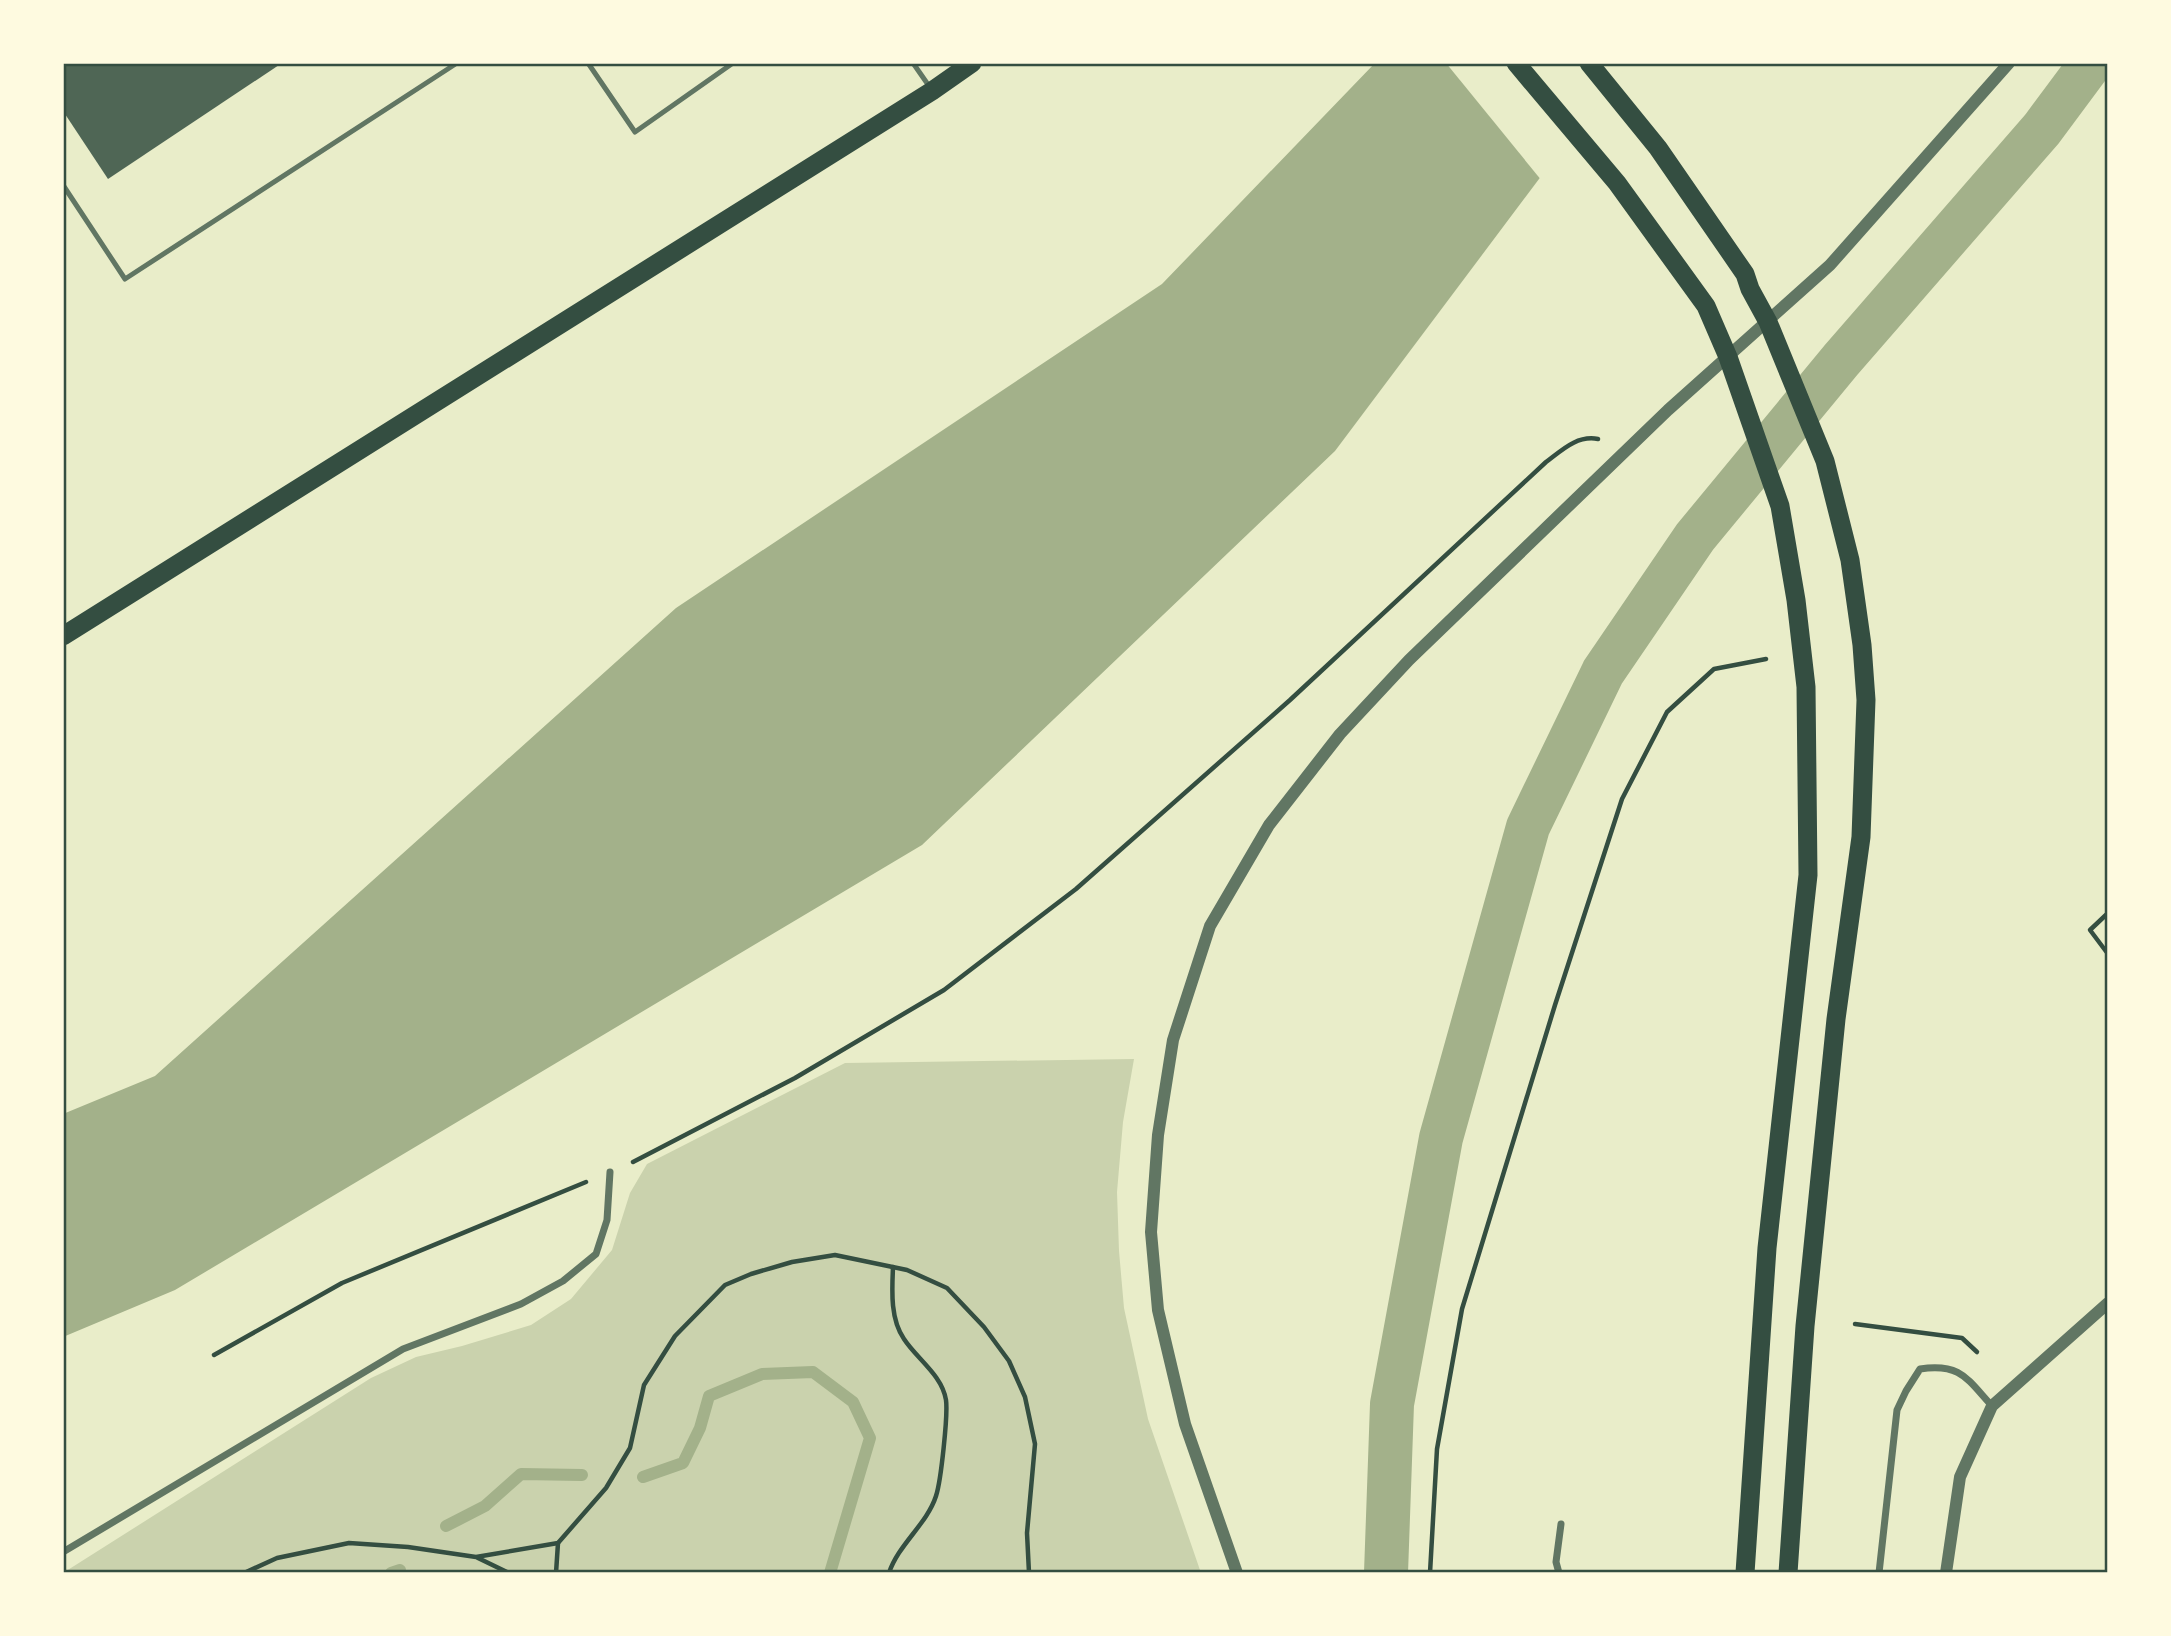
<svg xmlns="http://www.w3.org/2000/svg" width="2171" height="1636" font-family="Ubuntu,sans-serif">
<rect width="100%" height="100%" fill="#e9edc9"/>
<!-- green -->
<path fill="#cad2ad" d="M1134 1059 1123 1122 1117 1192 1119 1251 1124 1308 1148 1419 1201 1573H63L371 1378 416 1357 462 1346 531 1325 571 1299 612 1250 630 1193 647 1164 845 1063Z"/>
<!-- water -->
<path fill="#a3b18a" d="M1375 63H1626L1335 451 922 845 175 1290 63 1337V1114L155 1076 676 608 1162 284Z"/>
<!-- pier -->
<path fill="#e9edc9" d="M1446 63H1629L1542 181Z"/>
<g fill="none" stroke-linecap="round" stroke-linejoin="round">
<!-- stream -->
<g stroke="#a3b18a" stroke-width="12">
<path d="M643 1477 683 1463 700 1428 709 1396 762 1374 813 1372 853 1402 870 1438 830 1573"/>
<path d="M446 1526 485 1506 521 1474 582 1475"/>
<path d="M391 1573 400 1570"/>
</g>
<!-- canal -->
<path stroke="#a3b18a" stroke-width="44" d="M1386 1573 1392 1404 1441 1138 1528 827 1603 672 1695 537 1841 360 2042 129 2091 63"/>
</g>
<!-- building -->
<path fill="#4f6655" d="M63 63H282L108 179 63 111Z"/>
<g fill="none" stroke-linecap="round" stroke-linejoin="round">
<!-- path -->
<g stroke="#344e41" stroke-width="4.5">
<path d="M2108 913 2090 930 2108 954"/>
<path d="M633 1162 795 1078 944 990 1076 889 1290 700 1546 462C1562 450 1577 435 1598 439"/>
<path d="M1855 1324 1962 1338 1977 1352"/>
<path d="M214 1355 342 1283 586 1182"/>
<path d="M478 1558 509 1573"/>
<path d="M244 1573 277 1558 349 1543 408 1547 476 1557 558 1543 606 1488 630 1448 644 1385 675 1336 725 1285 751 1274 792 1262 835 1255 907 1270 947 1288 984 1327 1009 1361 1025 1397 1035 1444 1027 1533 1029 1573"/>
<path d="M556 1573 558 1543"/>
<path d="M889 1573C898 1545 927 1524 936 1496 941 1481 948 1415 946 1400 942 1375 917 1359 904 1339 890 1319 892 1290 893 1267"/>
<path d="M1430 1573 1437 1449 1462 1309 1555 1005 1622 799 1667 712 1714 669 1766 659"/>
</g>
<!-- service -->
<g stroke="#617663" stroke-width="5">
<path d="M588 63 635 132 733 63"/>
<path d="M913 63 929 86"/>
<path d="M63 185 125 279 457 63"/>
</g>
<!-- minor -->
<g stroke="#617663" stroke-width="7">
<path d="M63 1552 403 1349 521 1304 563 1281 596 1254 607 1220 610 1172"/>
<path d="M1559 1573 1556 1562 1561 1524"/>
<path d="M1879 1573 1897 1410 1906 1391 1920 1369C1961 1363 1967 1379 1992 1406"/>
</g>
<!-- tertiary -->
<g stroke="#617663" stroke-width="12">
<path d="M1237 1573 1185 1424 1158 1310 1151 1232 1158 1135 1173 1040 1210 926 1269 825 1340 734 1409 660 1668 410 1830 265 2009 63"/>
<path d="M1946 1573 1960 1477 1992 1406 2108 1303"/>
</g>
<!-- trunk -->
<g stroke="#344e41" stroke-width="19">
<path d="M1516 63 1617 183 1706 306 1728 357 1780 506 1796 600 1806 687 1808 875 1767 1248 1745 1573"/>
<path d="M1589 63 1658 148 1745 274 1750 289 1768 322 1825 461 1850 560 1862 645 1866 700 1861 837 1836 1019 1805 1326 1788 1573"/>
<path d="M63 636 932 91 972 63"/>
</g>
</g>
<!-- border -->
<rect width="2171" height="1636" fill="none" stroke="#fefae0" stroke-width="130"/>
<rect x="65" y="65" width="2041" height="1506" fill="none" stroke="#344e41" stroke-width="2.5"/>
</svg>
